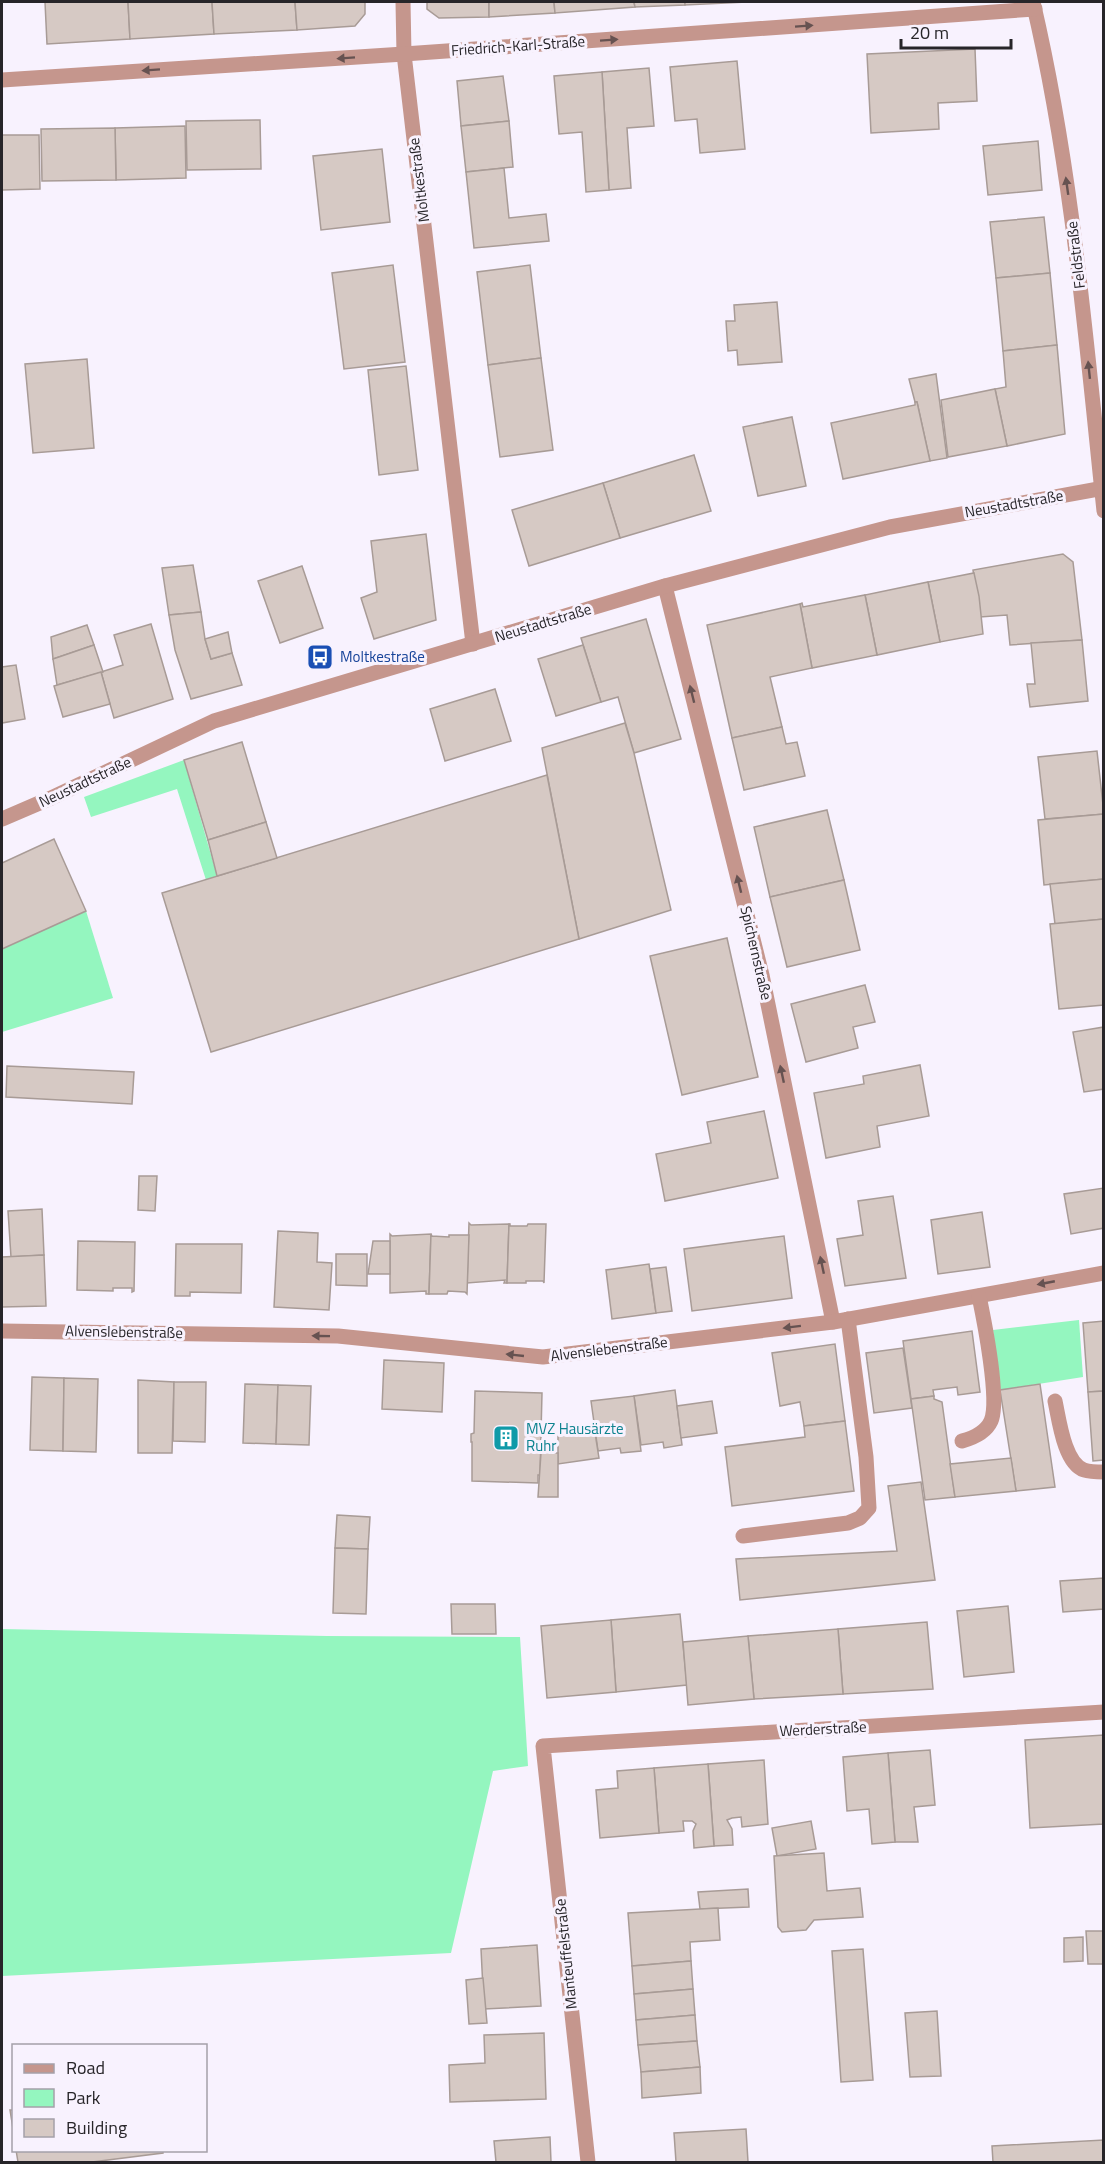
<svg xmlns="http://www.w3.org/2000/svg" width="1105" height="2164" font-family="'Titillium Web',sans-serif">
<rect width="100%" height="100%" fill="#f8f2fe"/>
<!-- green -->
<g fill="#94f6bf">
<path d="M184 760 217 876 206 880 177 789 91 817 84 797Z"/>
<path d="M86 911 113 998 2 1032V949Z"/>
<path d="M1079 1320 1083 1377 1000 1390 993 1330Z"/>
<path d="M2 1629 327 1636 520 1637 528 1766 493 1771 451 1953 2 1976Z"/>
</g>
<!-- building -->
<g fill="#d6c9c4" stroke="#a89b96" stroke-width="1.5">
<path d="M45 2H128L130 39 47 44Z"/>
<path d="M128 2H212L214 34 130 39Z"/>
<path d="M212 2H295L297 30 214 34Z"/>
<path d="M295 2H365V14L355 26 297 30Z"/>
<path d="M427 2H489V17L439 18 427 9Z"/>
<path d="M489 2H554L555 13 489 17Z"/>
<path d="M554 2H634L635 7 555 13Z"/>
<path d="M634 2H685V5L635 7Z"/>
<path d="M685 2H747L685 5Z"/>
<path d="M975 49 977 101 938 103 939 129 871 133 867 54Z"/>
<path d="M737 61 745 149 700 153 697 119 675 121 670 67Z"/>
<path d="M649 68 654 126 627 128 631 188 609 190 602 72Z"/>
<path d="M602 72 609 190 586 192 582 132 559 134 554 76Z"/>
<path d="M503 76 509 121 461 126 457 81Z"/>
<path d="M260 120 261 169 187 170 186 121Z"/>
<path d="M509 121 513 167 466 172 461 126Z"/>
<path d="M185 126 186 178 116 180 115 128Z"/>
<path d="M115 128 116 180 42 181 41 129Z"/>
<path d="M2 135H39L40 189 2 190Z"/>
<path d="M1038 141 1042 190 988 195 983 146Z"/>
<path d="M382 149 390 222 321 230 313 156Z"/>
<path d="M504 168 509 218 546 214 549 241 474 248 466 172Z"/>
<path d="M1044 217 1050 273 996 278 990 222Z"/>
<path d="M393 265 405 362 344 369 332 273Z"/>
<path d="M530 265 541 358 488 365 477 272Z"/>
<path d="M1050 273 1057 345 1003 351 996 278Z"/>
<path d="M777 302 782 362 738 365 737 350 728 351 726 321H735L734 305Z"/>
<path d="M1057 345 1065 434 1007 446 995 389 1006 387 1003 351Z"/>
<path d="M541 358 553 450 500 457 488 365Z"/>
<path d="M87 359 94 448 33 453 25 364Z"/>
<path d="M406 366 418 470 379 475 368 370Z"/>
<path d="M936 374 947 458 930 461 917 402H915L909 379Z"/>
<path d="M995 389 1007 446 948 457 941 400Z"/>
<path d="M915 402H917L930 461 843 479 831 423 915 405Z"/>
<path d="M792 417 806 486 758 496 743 427Z"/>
<path d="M694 455 711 511 620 538 603 483Z"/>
<path d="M603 483 620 538 529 566 512 510Z"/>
<path d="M426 534 436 620 374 639 361 598 377 592 371 541Z"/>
<path d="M1063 554 1073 562 1082 640 1010 645 1007 615 980 617 973 570Z"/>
<path d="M193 565 201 612 169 615 162 568Z"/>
<path d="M302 566 323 628 280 643 258 581Z"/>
<path d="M974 573 979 596 983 634 940 642 928 582Z"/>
<path d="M928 582 940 642 877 655 865 595Z"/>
<path d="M865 595 877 655 812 668 800 604 802 603 803 607Z"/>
<path d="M800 604 812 668 770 677 782 727 732 738 707 625Z"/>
<path d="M201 612 205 639 211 659 232 653 242 685 191 699 175 650 169 615Z"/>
<path d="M646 619 681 739 634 753 618 697 601 702 581 638Z"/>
<path d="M151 624 173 699 114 718 101 672 123 665 114 635Z"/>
<path d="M87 625 94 645 53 659 51 637Z"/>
<path d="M228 632 232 653 211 659 205 639Z"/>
<path d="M1082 640 1088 701 1030 707 1027 684H1035L1031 643Z"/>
<path d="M94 645 103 672 57 685 53 659Z"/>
<path d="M583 645 601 702 556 716 538 659Z"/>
<path d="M16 665 25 719 2 723V667Z"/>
<path d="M101 672 110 704 63 717 54 686Z"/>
<path d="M495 689 511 741 445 761 430 709Z"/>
<path d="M625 723 634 753 671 910 579 939 542 748Z"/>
<path d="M782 727 786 744 797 742 805 776 744 790 732 738Z"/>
<path d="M242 742 266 822 208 840 184 760Z"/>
<path d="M1097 751 1104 814 1045 819 1038 757Z"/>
<path d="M547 775 579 939 211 1052 162 893Z"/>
<path d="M827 810 844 880 770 897 754 827Z"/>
<path d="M1104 814V879L1044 885 1038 820Z"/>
<path d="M266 822 277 858 217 876 208 840Z"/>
<path d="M54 839 86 911 2 949V863Z"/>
<path d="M1104 879V919L1055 924 1050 884Z"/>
<path d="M844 880 860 950 787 967 770 897Z"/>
<path d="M1104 919V1005L1059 1009 1050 924Z"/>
<path d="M727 938 758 1077 682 1095 650 956Z"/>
<path d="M865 985 875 1022 853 1027 858 1048 806 1062 791 1004Z"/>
<path d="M1104 1027V1089L1084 1092 1073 1032Z"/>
<path d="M920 1065 929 1116 877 1126 880 1147 826 1158 814 1093 864 1084 863 1076Z"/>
<path d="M7 1066 134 1072 132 1104 6 1097Z"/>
<path d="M764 1111 778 1178 665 1201 656 1154 711 1143 707 1122Z"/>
<path d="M139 1176H157L155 1211 138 1210Z"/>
<path d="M1104 1188V1228L1071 1234 1064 1194Z"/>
<path d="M893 1196 906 1278 845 1286 837 1239 863 1235 858 1201Z"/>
<path d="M42 1209 44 1255 11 1257 8 1211Z"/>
<path d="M982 1212 990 1267 938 1274 931 1220Z"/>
<path d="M469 1223 471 1225 509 1224 507 1283H504L505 1280 467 1283Z"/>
<path d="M509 1224H510V1226H527L528 1224H546L544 1283 543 1281H526V1283H507Z"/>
<path d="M278 1231 318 1233 317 1262 332 1263 329 1310 274 1307Z"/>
<path d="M390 1234 392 1236 431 1234 429 1294H426V1291L390 1293Z"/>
<path d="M431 1234 432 1236 449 1237V1235H469L467 1294 465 1292 448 1291 447 1294H429Z"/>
<path d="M784 1236 792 1298 692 1311 684 1249Z"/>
<path d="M78 1241 135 1242 134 1291 132 1292V1288H113V1291L77 1290Z"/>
<path d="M373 1241H390V1274H368Z"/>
<path d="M176 1244H242L241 1293 190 1292V1296H175Z"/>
<path d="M336 1254H367V1286L336 1285Z"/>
<path d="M44 1255 46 1306 2 1307V1257Z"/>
<path d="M649 1264 656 1313 612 1319 606 1270Z"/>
<path d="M666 1267 672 1311 656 1313 650 1269Z"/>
<path d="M1104 1321V1391L1088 1392 1083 1323Z"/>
<path d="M972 1331 980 1392 958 1395 957 1387 933 1390 934 1396 911 1399 903 1341Z"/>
<path d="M835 1344 845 1421 804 1426 800 1402 780 1406 772 1353Z"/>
<path d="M903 1348 912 1408 874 1413 866 1353Z"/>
<path d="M384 1360 444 1363 442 1412 382 1409Z"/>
<path d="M32 1377 64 1378 63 1451 30 1450Z"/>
<path d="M64 1378 98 1379 96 1452 63 1451Z"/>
<path d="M138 1380 174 1382 172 1453H138Z"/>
<path d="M174 1382H206L205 1442 173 1441Z"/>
<path d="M245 1384 278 1385 276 1444 243 1443Z"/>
<path d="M1040 1384 1055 1487 1016 1491 1000 1390Z"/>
<path d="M278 1385 311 1386 309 1445 276 1444Z"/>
<path d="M675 1390 682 1445 664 1448 663 1442 641 1445 634 1396Z"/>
<path d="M475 1391 542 1393 540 1475H538V1483L472 1481V1442H471V1434L474 1433Z"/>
<path d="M1104 1391V1460L1093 1461 1088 1392Z"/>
<path d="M634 1396 641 1451 621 1453 620 1448 598 1451 591 1401Z"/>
<path d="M934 1396V1399L942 1402 955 1497 925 1500 911 1399Z"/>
<path d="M712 1401 717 1433 681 1438 677 1406Z"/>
<path d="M845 1421 854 1491 732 1506 725 1447 805 1437 804 1426Z"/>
<path d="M594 1427 599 1458 558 1464V1432Z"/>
<path d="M541 1453H558V1497H538Z"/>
<path d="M1011 1458 1016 1491 955 1497 950 1464Z"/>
<path d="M921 1482 935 1580 740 1600 736 1559 897 1551 888 1486Z"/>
<path d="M337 1515 370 1517 368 1549 335 1548Z"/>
<path d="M335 1548 368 1549 366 1614 333 1613Z"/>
<path d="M1104 1578V1609L1063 1612 1060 1581Z"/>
<path d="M451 1604H495L496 1634H452Z"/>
<path d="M1008 1606 1014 1672 964 1677 957 1611Z"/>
<path d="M680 1614 687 1685 616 1692 611 1620Z"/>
<path d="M611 1620 616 1692 547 1698 541 1626Z"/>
<path d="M927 1622 933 1689 843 1694 838 1629Z"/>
<path d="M838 1629 843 1694 754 1699 748 1636Z"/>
<path d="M748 1636 754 1699 688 1705 683 1642Z"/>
<path d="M1104 1735V1824L1030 1828 1025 1740Z"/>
<path d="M930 1750 935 1805 914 1807 918 1842H895L888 1753Z"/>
<path d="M888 1753 895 1842 872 1844 869 1809 847 1811 843 1757Z"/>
<path d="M764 1760 768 1824 742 1827 741 1817 732 1818 727 1820 732 1829 733 1845 714 1846 708 1764Z"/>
<path d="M708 1764 714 1846 694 1848 693 1831 696 1824 692 1821H683L684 1831 659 1833 654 1768Z"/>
<path d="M654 1768 659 1833 600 1838 596 1790 618 1788 617 1771Z"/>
<path d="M811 1821 816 1849 777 1856 772 1828Z"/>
<path d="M824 1853 827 1891 860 1888 863 1917 814 1920 806 1930 782 1932 778 1927 774 1856Z"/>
<path d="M748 1889 749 1907 700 1909 698 1892Z"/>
<path d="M718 1908 720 1940 690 1942 691 1961 632 1966 628 1913Z"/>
<path d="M1086 1931H1104V1964H1088Z"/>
<path d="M1083 1937V1961L1064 1962V1938Z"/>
<path d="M537 1945 541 2006 484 2009 481 1949Z"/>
<path d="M863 1949 873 2080 841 2082 832 1951Z"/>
<path d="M691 1961 693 1989 634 1994 632 1966Z"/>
<path d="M483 1978 487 2023 469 2024 466 1980Z"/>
<path d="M693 1989 695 2015 636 2020 634 1994Z"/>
<path d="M937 2011 941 2076 910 2077 905 2013Z"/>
<path d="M695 2015 697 2041 638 2045 636 2020Z"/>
<path d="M544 2033 546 2099 450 2102 449 2065 485 2063 484 2035Z"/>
<path d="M697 2041 700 2067 641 2072 638 2045Z"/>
<path d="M700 2067 701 2093 642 2098 641 2072Z"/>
<path d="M10 2110H14V2135Z"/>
<path d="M746 2129 748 2162H676L674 2133Z"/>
<path d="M550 2137 551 2162H496L494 2141Z"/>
<path d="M1104 2140V2162H993L992 2146Z"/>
<path d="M16 2150H163V2153L92 2162H18Z"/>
</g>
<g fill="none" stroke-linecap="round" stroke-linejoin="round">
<!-- minor -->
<g stroke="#c5968d" stroke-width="15">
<path d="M403 2 404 54 473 644"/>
<path d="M1033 2C1072 168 1086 340 1104 511"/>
<path d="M2 80 404 54 1035 9"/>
<path d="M665 586 762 975 833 1322"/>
<path d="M2 819 51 798 214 721 665 586 890 527 1104 488"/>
<path d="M2 1331 338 1336 543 1357 833 1322 1104 1273"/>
<path d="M1055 1401C1059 1419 1064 1463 1084 1470 1090 1472 1098 1472 1104 1472"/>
<path d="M962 1441C973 1438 986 1432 991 1421 1000 1400 984 1320 979 1296"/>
<path d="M743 1536 848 1523 860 1518 869 1508 866 1457 848 1319"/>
<path d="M588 2162 543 1746 1104 1712"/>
</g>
</g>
<!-- one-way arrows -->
<defs><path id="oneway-solid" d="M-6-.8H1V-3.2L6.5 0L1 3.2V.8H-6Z" transform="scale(1.5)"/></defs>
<g fill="#665251">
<use href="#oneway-solid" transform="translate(804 26) rotate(-4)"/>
<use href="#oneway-solid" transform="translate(609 40) rotate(-4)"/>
<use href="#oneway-solid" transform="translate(346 58) rotate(176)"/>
<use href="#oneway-solid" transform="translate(151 70) rotate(176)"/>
<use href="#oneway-solid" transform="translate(1067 186) rotate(-98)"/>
<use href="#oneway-solid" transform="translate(1089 370) rotate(-96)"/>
<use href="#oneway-solid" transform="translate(692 694) rotate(-104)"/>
<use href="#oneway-solid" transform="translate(739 884) rotate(-104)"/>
<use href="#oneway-solid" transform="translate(782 1074) rotate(-102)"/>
<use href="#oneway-solid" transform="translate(822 1265) rotate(-102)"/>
<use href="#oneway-solid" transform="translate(1046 1283) rotate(169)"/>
<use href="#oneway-solid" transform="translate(792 1327) rotate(173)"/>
<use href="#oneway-solid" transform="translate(321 1336) rotate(-179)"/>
<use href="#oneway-solid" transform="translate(515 1355) rotate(-174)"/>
</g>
<!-- icons -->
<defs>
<symbol id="bus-square" viewBox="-11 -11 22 22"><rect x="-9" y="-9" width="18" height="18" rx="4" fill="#1a4fb4" stroke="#f8f2fe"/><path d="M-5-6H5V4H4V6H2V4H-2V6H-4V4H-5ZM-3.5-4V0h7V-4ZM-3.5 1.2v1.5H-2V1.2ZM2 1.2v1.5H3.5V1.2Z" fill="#fff"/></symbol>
<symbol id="building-square" viewBox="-11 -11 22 22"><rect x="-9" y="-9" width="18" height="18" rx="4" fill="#0f9aa8" stroke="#f8f2fe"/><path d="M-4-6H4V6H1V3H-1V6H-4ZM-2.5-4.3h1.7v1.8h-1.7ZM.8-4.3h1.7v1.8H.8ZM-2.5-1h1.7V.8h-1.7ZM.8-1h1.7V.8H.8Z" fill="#fff"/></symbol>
</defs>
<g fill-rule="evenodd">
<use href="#bus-square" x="305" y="642" width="30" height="30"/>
<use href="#building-square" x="491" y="1423" width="30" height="30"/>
</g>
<g text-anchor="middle" stroke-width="6" stroke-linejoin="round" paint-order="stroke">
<!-- street labels -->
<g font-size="15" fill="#272529" stroke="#f8f2fe">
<text transform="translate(518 46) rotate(-4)" y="5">Friedrich-Karl-Straße</text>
<text transform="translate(419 180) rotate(-97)" y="5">Moltkestraße</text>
<text transform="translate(1076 255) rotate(-97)" y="5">Feldstraße</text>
<text transform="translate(1014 504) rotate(-10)" y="5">Neustadtstraße</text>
<text transform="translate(543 623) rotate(-17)" y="5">Neustadtstraße</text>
<text transform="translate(85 782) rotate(-25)" y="5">Neustadtstraße</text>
<text transform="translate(756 953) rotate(77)" y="5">Spichernstraße</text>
<text transform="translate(124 1332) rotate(1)" y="5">Alvenslebenstraße</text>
<text transform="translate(609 1349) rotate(-7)" y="5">Alvenslebenstraße</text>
<text transform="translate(823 1729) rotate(-3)" y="5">Werderstraße</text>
<text transform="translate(566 1954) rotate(-96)" y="5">Manteuffelstraße</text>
</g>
<!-- transit labels -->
<g font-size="15" fill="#164399" stroke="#f8f2fe" text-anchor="start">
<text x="340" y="662">Moltkestraße</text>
</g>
<!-- culture labels -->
<g font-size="15" fill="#0d838f" stroke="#f8f2fe" text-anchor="start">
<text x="526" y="1434">MVZ Hausärzte<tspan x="526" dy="17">Ruhr</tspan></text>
</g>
</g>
<!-- border -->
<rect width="1105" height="2164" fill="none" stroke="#272529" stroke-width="6"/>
<!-- legend -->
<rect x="12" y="2044" width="195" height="108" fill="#f8f2fe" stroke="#a4a0a9" stroke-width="1.5"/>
<rect x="24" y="2064" width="30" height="9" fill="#c5968d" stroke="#a4a0a9" stroke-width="1.5"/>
<text x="66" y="2074" font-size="18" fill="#272529">Road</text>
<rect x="24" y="2089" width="30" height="18" fill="#94f6bf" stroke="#a4a0a9" stroke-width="1.5"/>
<text x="66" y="2104" font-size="18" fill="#272529">Park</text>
<rect x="24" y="2119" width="30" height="18" fill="#d6c9c4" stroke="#a4a0a9" stroke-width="1.5"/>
<text x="66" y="2134" font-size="18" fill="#272529">Building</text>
<!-- scale -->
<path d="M901 39v9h110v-9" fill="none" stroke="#272529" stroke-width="3"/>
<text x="910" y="39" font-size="18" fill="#272529" stroke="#f8f2fe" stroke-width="4.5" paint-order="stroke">20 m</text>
</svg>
